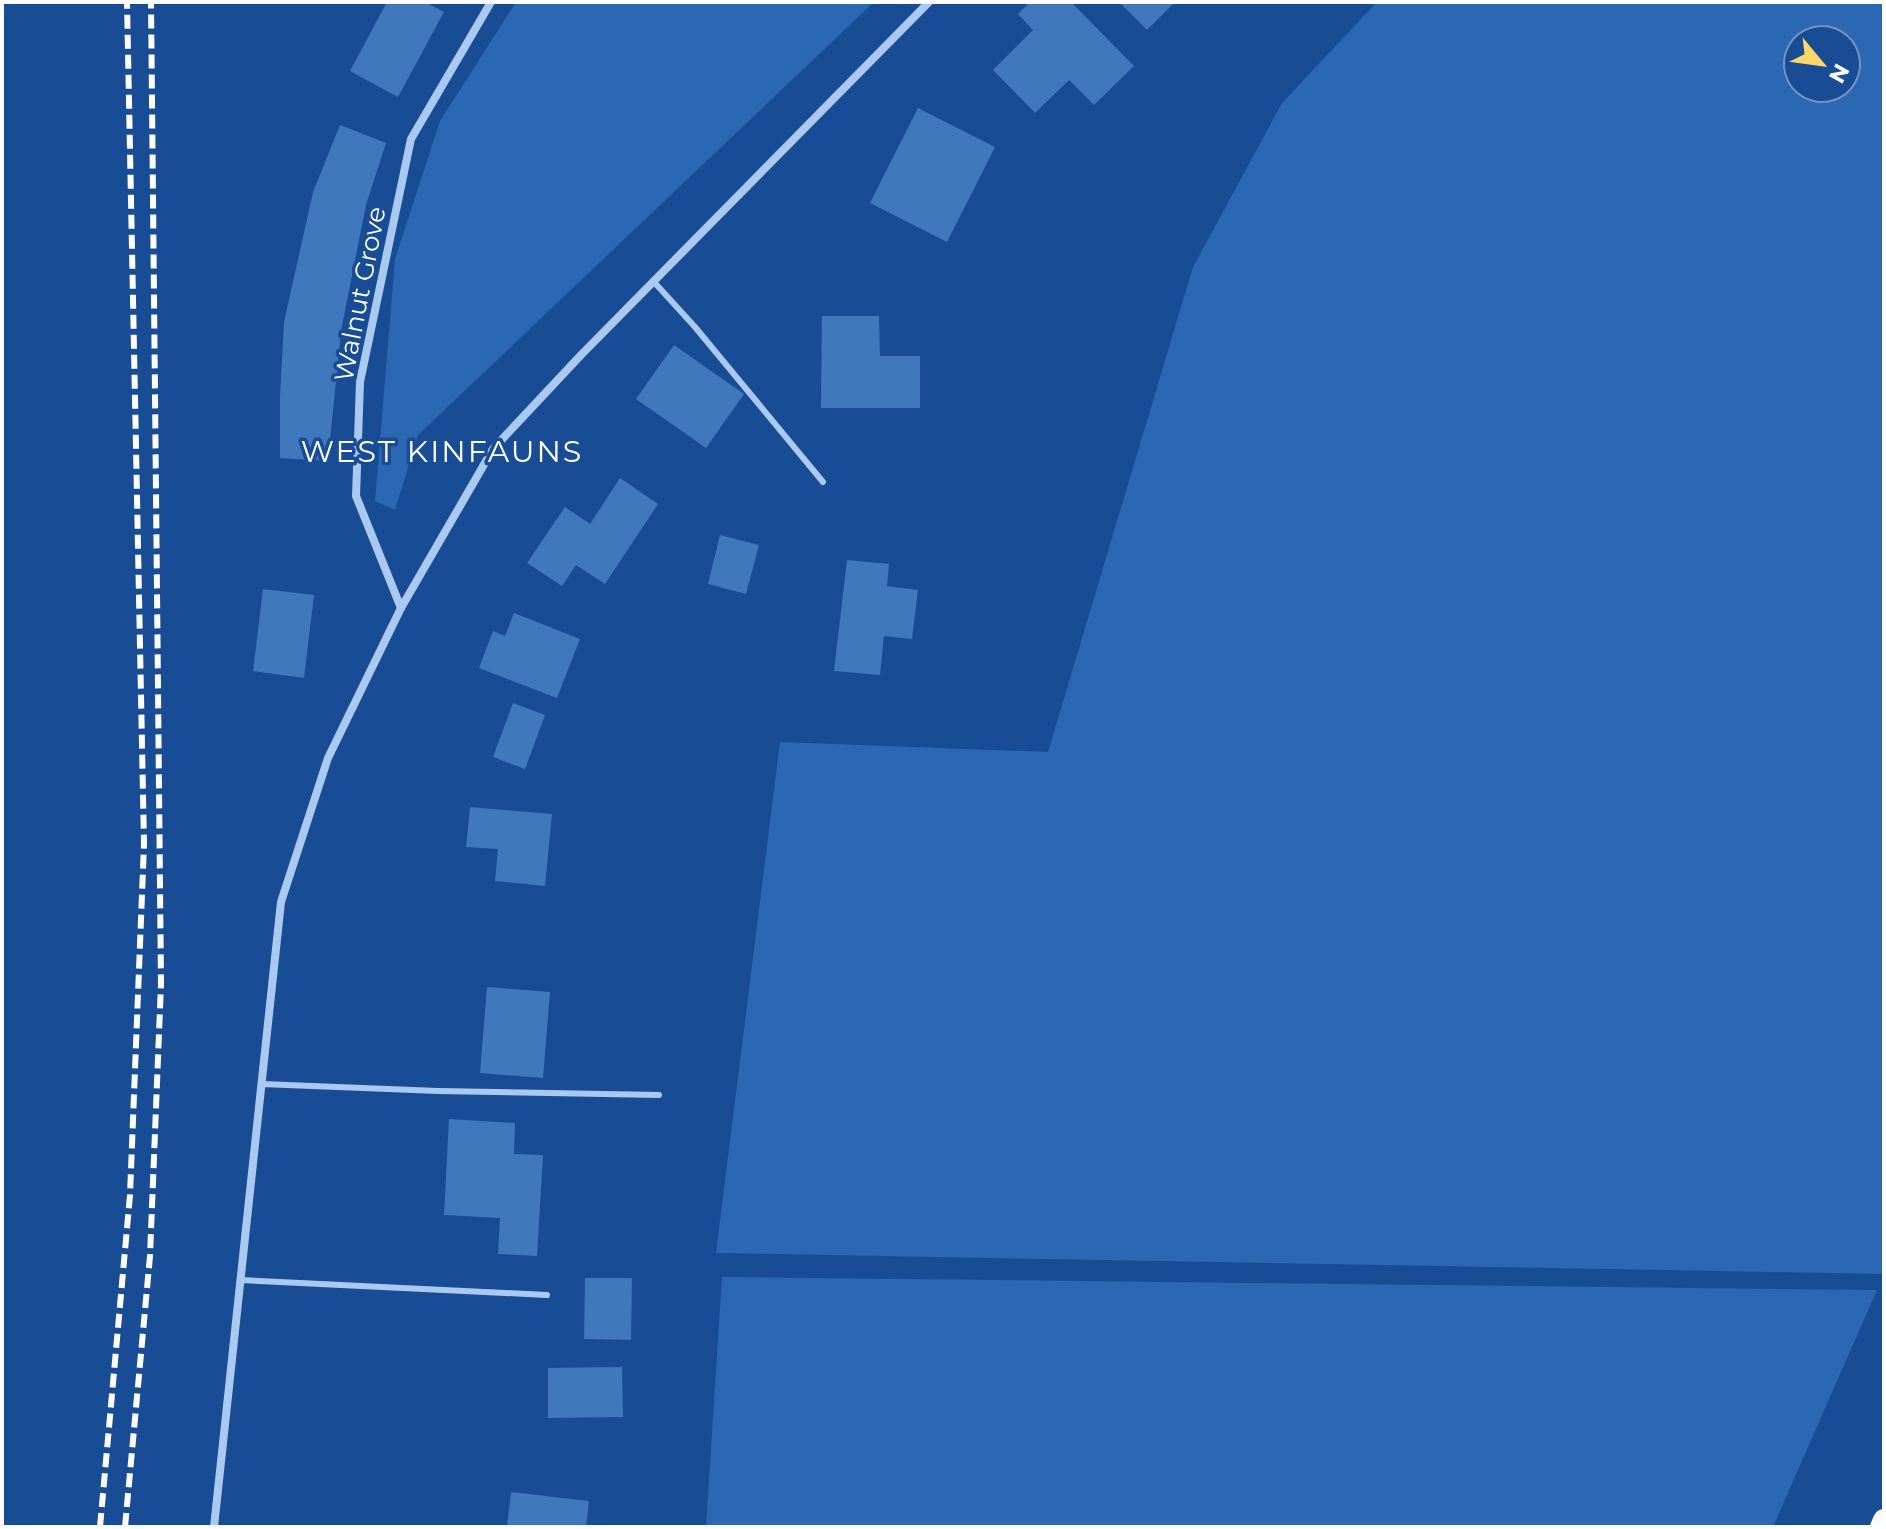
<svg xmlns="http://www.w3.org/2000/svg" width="1886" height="1529" font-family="Montserrat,sans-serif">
<rect width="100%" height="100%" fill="#184d95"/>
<!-- green -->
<g fill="#2c67b4" fill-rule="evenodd">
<path d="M516 2H874L418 435 395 510 375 501 395 259 440 121Z"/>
<path d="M1377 2H1884V1274L716 1253 780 742 1048 752 1193 267 1282 103ZM1798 40H1846V88H1798Z"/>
<path d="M722 1277 1877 1290 1773 1527H706Z"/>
</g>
<!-- building -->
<g fill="#4177bd">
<path d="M387 2H425L444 12 398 97 350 71Z"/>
<path d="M1030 2H1071L1134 66 1094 105 1069 80 1035 113 993 70 1033 30 1018 14Z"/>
<path d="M1119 2H1175L1147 30Z"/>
<path d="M918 108 995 147 947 242 870 203Z"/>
<path d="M340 125 386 143 366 205 341 331 328 461 280 458V397L284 322 313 192Z"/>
<path d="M822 316H879L880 356H920V408H821Z"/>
<path d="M674 345 744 394 706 448 636 399Z"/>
<path d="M620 478 658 504 605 584 576 565 562 586 527 563 565 507 590 524Z"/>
<path d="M720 535 759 545 746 594 708 584Z"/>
<path d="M847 560 889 564 887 586 918 590 912 639 884 636 880 675 834 671Z"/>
<path d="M263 589 314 595 304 678 253 671Z"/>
<path d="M514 613 580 639 557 698 479 668 493 631 505 636Z"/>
<path d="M513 703 545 715 525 769 493 757Z"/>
<path d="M470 807 552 814 545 886 495 881 498 849 466 847Z"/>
<path d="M487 987 550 992 543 1078 480 1073Z"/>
<path d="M449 1119 515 1123 514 1154 543 1155 537 1256 498 1254 500 1218 444 1215Z"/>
<path d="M585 1278H632L631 1340 584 1339Z"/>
<path d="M622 1367 623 1417 548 1418V1368Z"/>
<path d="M511 1492 589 1501 586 1527H507Z"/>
</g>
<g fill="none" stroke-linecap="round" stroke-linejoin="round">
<!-- service -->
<g stroke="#aac9f0" stroke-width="6">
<path d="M654 282 695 327 823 482"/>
<path d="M262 1084 438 1091 659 1095"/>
<path d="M241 1280 547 1295"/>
</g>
<!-- minor -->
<g stroke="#aac9f0" stroke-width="8">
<path d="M401 608 356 496 360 382 411 139 491 2"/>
<path d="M214 1527 281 902 328 758 401 608 493 449 581 355 929 2"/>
</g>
<!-- trunk -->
<path stroke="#f9fcff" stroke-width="22" d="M1881 1527 1884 1520"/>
<!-- rail -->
<g stroke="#fff" stroke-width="6" stroke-dasharray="14 6" stroke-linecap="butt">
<path d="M100 1527 130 1195 144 844 127 2"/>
<path d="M125 1527 150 1256 161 984 151 2"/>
</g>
</g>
<g text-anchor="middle" stroke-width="7" stroke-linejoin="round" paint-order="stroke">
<!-- street labels -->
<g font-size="26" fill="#fff" stroke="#184d95">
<text transform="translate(360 294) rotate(-79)" y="9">Walnut Grove</text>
</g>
<!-- quarter labels -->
<g font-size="30" letter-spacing="2" fill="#fff" stroke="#184d95">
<text x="442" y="462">WEST KINFAUNS</text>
</g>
</g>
<!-- border -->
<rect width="1886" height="1529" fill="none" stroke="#ffffff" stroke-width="8"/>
<!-- north arrow -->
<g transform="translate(1822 64) rotate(119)"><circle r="38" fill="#184d95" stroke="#7494bf" stroke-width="2"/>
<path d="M0-6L14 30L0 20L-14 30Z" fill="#ffd669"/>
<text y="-12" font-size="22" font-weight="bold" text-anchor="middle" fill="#ffffff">N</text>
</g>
</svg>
